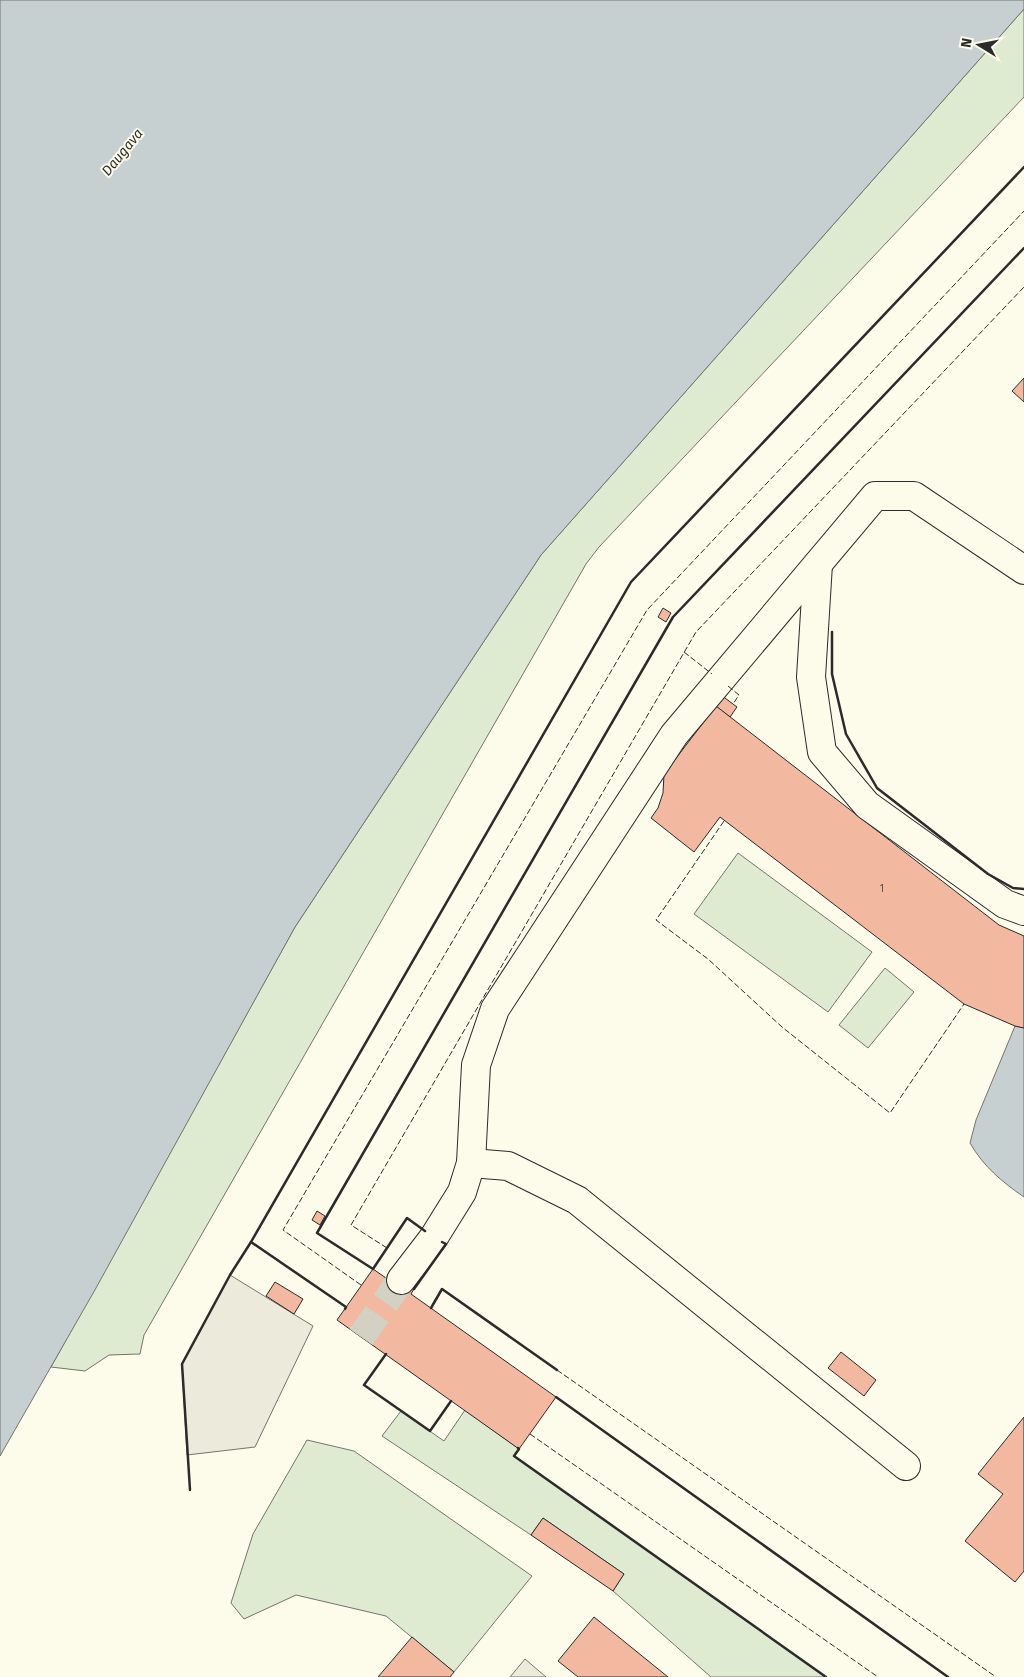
<svg xmlns="http://www.w3.org/2000/svg" width="1024" height="1677" font-family="'Fira Sans',sans-serif">
<rect width="100%" height="100%" fill="#fdfbea"/>
<!-- green -->
<g fill="#deebd1" stroke="#74746e">
<path d="M1024 9V97L599 547 586 564 144 1335 140 1354 109 1355 85 1371 51 1367 295 927 541 555Z"/>
<path d="M738 853 872 952 828 1012 694 914Z"/>
<path d="M885 968 914 992 868 1048 839 1025Z"/>
<path d="M465 1410 519 1449 514 1456 826 1677H711L613 1591 624 1574 543 1518 531 1535 382 1436 401 1411 444 1441Z"/>
<path d="M307 1440 354 1451 532 1576 454 1672 386 1616 296 1595 244 1619 231 1603 253 1534Z"/>
</g>
<!-- parking -->
<g fill="#eceadb" stroke="#74746e">
<path d="M230 1275 313 1326 255 1447 187 1455 182 1364Z"/>
<path d="M525 1659 546 1677H510Z"/>
</g>
<!-- water -->
<g fill="#c7d0d0" stroke="#74746e">
<path d="M0 0H1024V9L541 555 295 927 96 1288 0 1456Z"/>
<path d="M1015 1026 1024 1028V1197C1002 1182 983 1166 970 1143L976 1120Z"/>
</g>
<!-- building -->
<g fill="#f2b8a0" stroke="#2b2b2b">
<path d="M1024 378V402L1012 391Z"/>
<path d="M663 608 671 613 666 622 658 617Z"/>
<path d="M717 692 737 707 730 717 710 702Z"/>
<path d="M716 706 999 925 1024 936V1028L1015 1026 964 1004 720 817 694 852 651 818 658 808 663 793 664 774Z"/>
<path d="M317 1211 325 1216 320 1225 312 1220Z"/>
<path d="M373 1269 386 1278 390 1272 414 1289 411 1294 556 1397 519 1449 337 1320Z"/>
<path d="M275 1282 303 1299 294 1314 266 1296Z"/>
<path d="M841 1352 876 1380 864 1396 828 1368Z"/>
<path d="M1024 1417V1571L1015 1582 965 1541 1003 1494 978 1474Z"/>
<path d="M543 1518 624 1574 613 1591 531 1535Z"/>
<path d="M594 1617 668 1677H578L558 1661Z"/>
<path d="M412 1637 454 1672 450 1677H378Z"/>
</g>
<g fill="none" stroke-linecap="round" stroke-linejoin="round">
<!-- minor-tunnel -->
<path stroke="#d3d1c4" stroke-width="28" stroke-dasharray="28 14" stroke-linecap="butt" d="M361 1337 401 1280"/>
<defs>
<g id="minor">
<path d="M818 564 811 677 822 752 867 805 1005 904 1024 911"/>
<path d="M471 1163 508 1166 577 1200 906 1466"/>
<path d="M401 1280 434 1237 462 1192 471 1163 476 1065 495 1009 674 735 875 496H914L1024 570"/>
</g>
</defs>
<!-- minor casing -->
<use href="#minor" stroke="#2b2b2b" stroke-width="30"/>
<!-- minor -->
<use href="#minor" stroke="#fdfbea" stroke-width="28"/>
<!-- fence -->
<g stroke="#2b2b2b" stroke-width="1" stroke-dasharray="6 2.5" stroke-linecap="butt">
<path d="M684 652 712 674"/>
<path d="M728 686 739 695 733 704"/>
<path d="M724 821 656 920 708 959 782 1027 890 1113 964 1004"/>
<path d="M387 1248 351 1225 696 632 1024 287"/>
<path d="M361 1285 283 1230 647 610 1024 211"/>
<path d="M557 1370 996 1677"/>
<path d="M530 1434 878 1677"/>
</g>
<!-- wall -->
<g stroke="#2b2b2b" stroke-width="2.5">
<path d="M832 632V674L846 734 877 788 988 874 1013 888 1024 889"/>
<path d="M425 1231 407 1218 373 1269 317 1233 673 617 1024 248"/>
<path d="M414 1289 446 1244 442 1242"/>
<path d="M431 1308 442 1289 557 1370"/>
<path d="M345 1309 346 1307 251 1242 631 582 1024 167"/>
<path d="M386 1354 364 1385 430 1431 451 1401"/>
<path d="M556 1397 948 1677"/>
<path d="M518 1448 519 1449 514 1456 826 1677"/>
<path d="M190 1490 182 1364 230 1275 251 1242"/>
</g>
</g>
<g text-anchor="middle" stroke-width="4" stroke-linejoin="round" paint-order="stroke">
<!-- number labels -->
<g font-size="10" fill="#5d4e48">
<text x="882" y="892">1</text>
</g>
<!-- water labels -->
<g font-size="14" font-style="italic" fill="#2b2b2b" stroke="#fdfbea">
<text transform="translate(122 152) rotate(-51)" y="5">Daugava</text>
</g>
</g>
<!-- north arrow -->
<g transform="translate(979 45) rotate(280)" stroke="#fdfbea" stroke-width="4" paint-order="stroke">
<path d="M0-4L9 19L0 12L-9 19Z" fill="#2b2b2b"/>
<text y="-8" font-size="14" font-weight="bold" text-anchor="middle" fill="#2b2b2b">N</text>
</g>
</svg>
